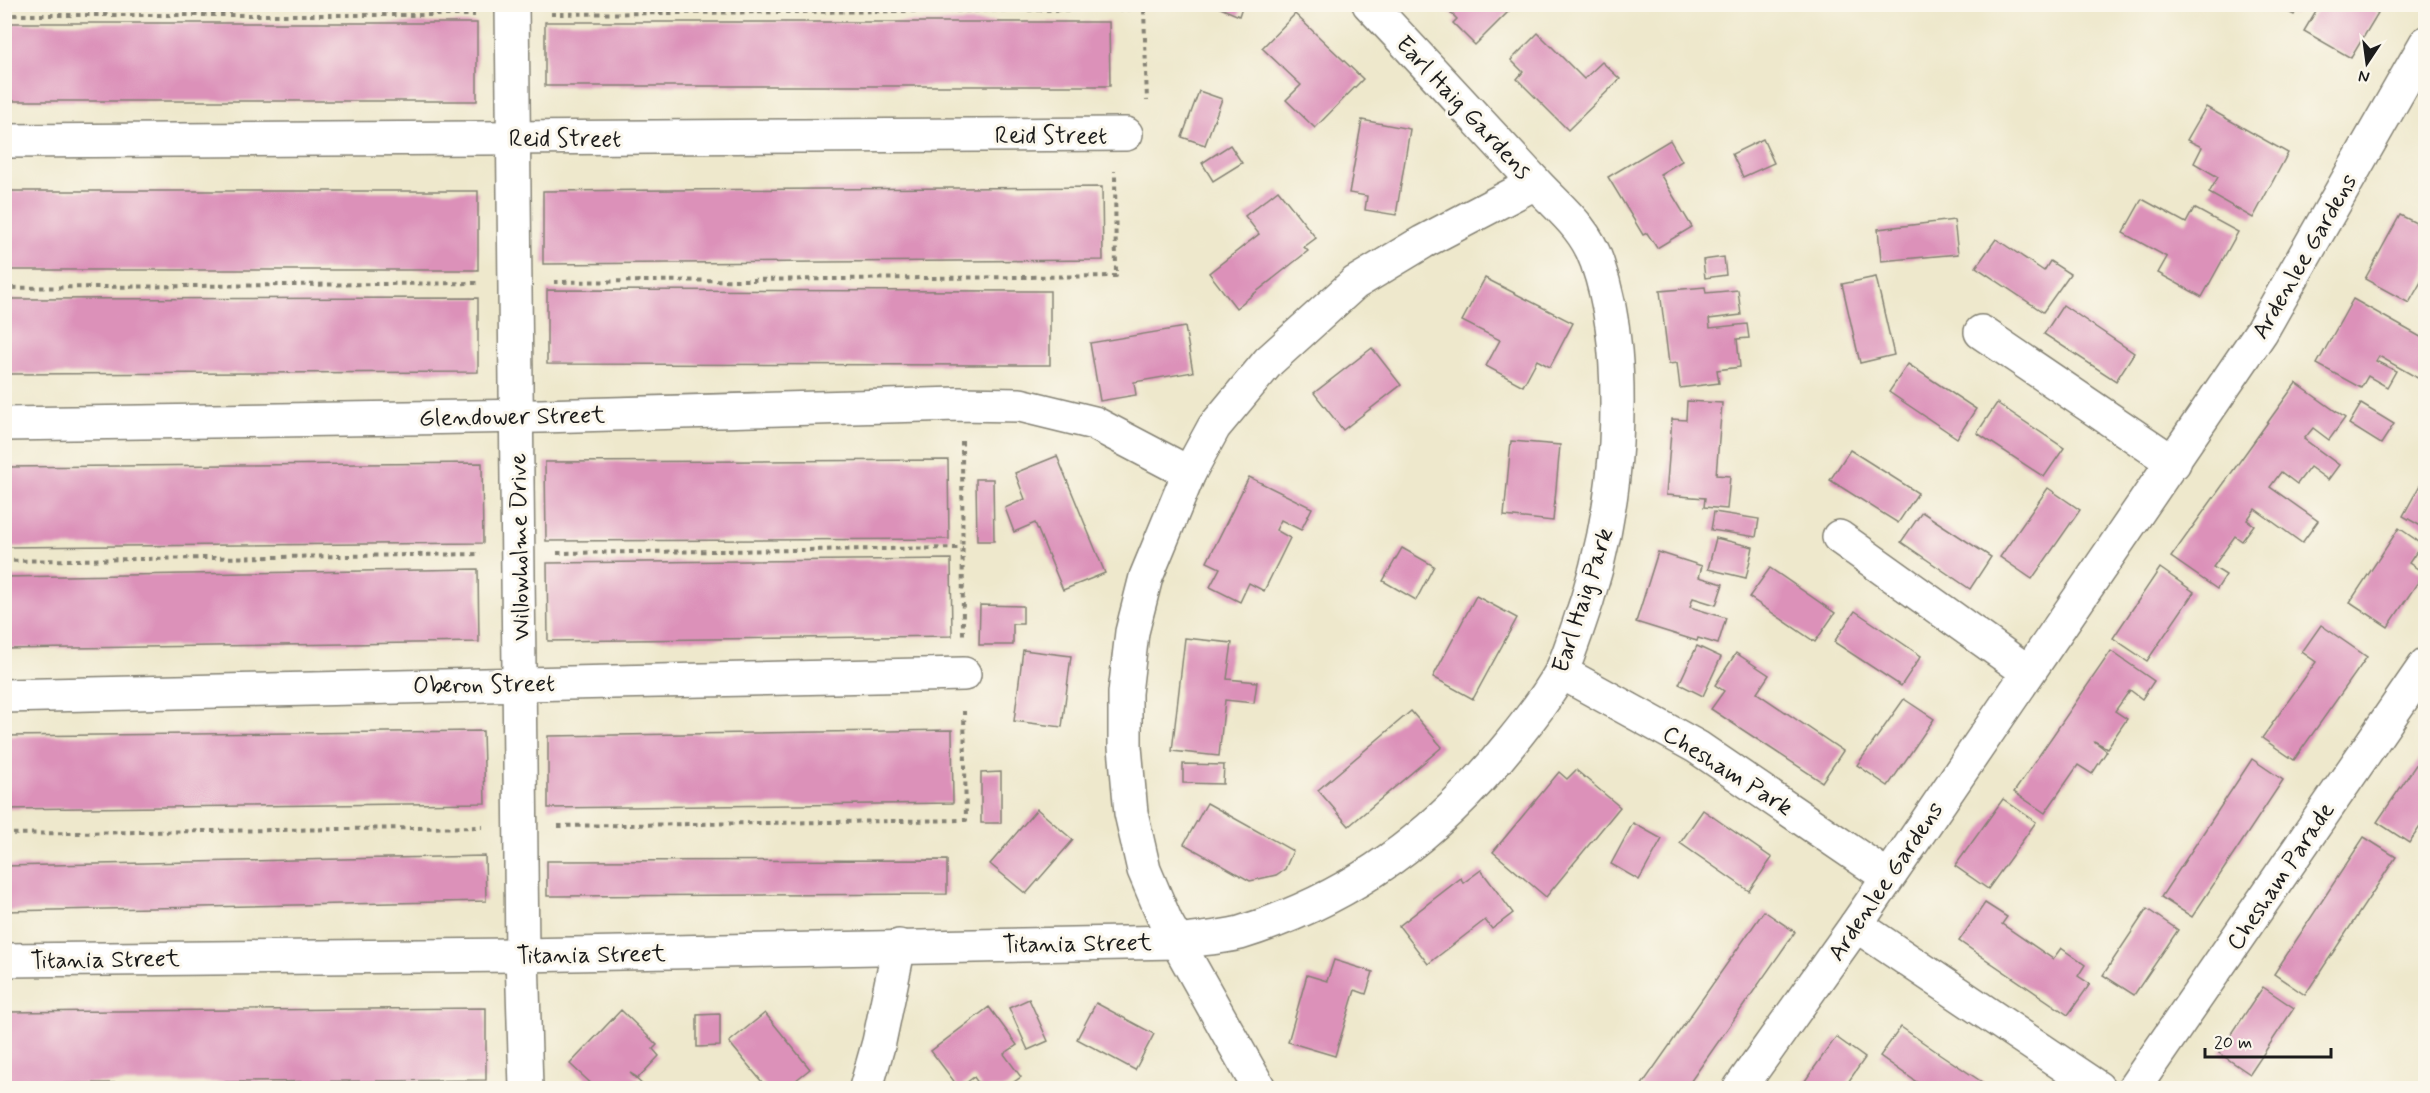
<svg xmlns="http://www.w3.org/2000/svg" width="2430" height="1093" font-family="Mynerve,sans-serif">
<rect width="100%" height="100%" fill="#fbf7ec"/>
<filter id="ink" filterUnits="userSpaceOnUse"><feTurbulence type="fractalNoise" baseFrequency=".0167" numOctaves="2"/><feDisplacementMap in="SourceGraphic" scale="12" xChannelSelector="R" yChannelSelector="G"/><feConvolveMatrix kernelMatrix="1 2 1 2 8 2 1 2 1" color-interpolation-filters="sRGB"/></filter>
<filter id="wash" filterUnits="userSpaceOnUse"><feTurbulence type="fractalNoise" baseFrequency=".008" numOctaves="4" result="noise"/><feDisplacementMap in="SourceGraphic" scale="24" xChannelSelector="R" yChannelSelector="G"/><feGaussianBlur stdDeviation="1.35" result="paint"/><feColorMatrix in="noise" values="0 0 0 0 0 0 0 0 0 0 0 0 0 0 0 0 0 1.4 0 .05"/><feComposite in="paint" operator="in"/></filter>
<g filter="url(#wash)">
<rect width="100%" height="100%" fill="#eee8cc"/>
<g id="blocks">
<!-- building -->
<g fill="#dc91b9">
<path d="M1211 4H1243L1239 16Z"/>
<path d="M1442 4H1513L1514 6 1475 45 1453 23 1457 19Z"/>
<path d="M2320 4H2364L2378 13 2351 58 2304 31Z"/>
<path d="M2274 5H2299L2294 15Z"/>
<path d="M1295 14 1363 79 1315 128 1286 100 1301 85 1262 48Z"/>
<path d="M545 22H1109L1110 86H545Z"/>
<rect x="4" y="23" width="473" height="78"/>
<path d="M1538 33 1584 79 1602 62 1620 79 1568 130 1517 79 1523 72 1511 60Z"/>
<path d="M1199 91 1222 99 1205 145 1182 137Z"/>
<path d="M2206 107 2288 153 2253 218 2209 193 2218 177 2194 163 2202 147 2187 140Z"/>
<path d="M1362 120 1410 129 1396 215 1365 210 1367 196 1349 193Z"/>
<path d="M1763 139 1774 163 1743 177 1732 154Z"/>
<path d="M1670 140 1682 161 1660 174 1692 227 1657 248 1647 233 1643 235 1608 177Z"/>
<path d="M1230 145 1242 163 1213 181 1202 163Z"/>
<path d="M1102 187 1103 260 543 264V191Z"/>
<path d="M1278 190 1316 238 1304 247 1308 251 1236 308 1209 273 1259 234 1245 216Z"/>
<rect x="4" y="191" width="474" height="79"/>
<path d="M2142 199 2186 223 2194 208 2238 232 2202 297 2158 273 2167 257 2123 233Z"/>
<path d="M2400 215 2426 228V273L2409 303 2365 279Z"/>
<path d="M1954 220 1958 254 1881 261 1878 229Z"/>
<path d="M1996 239 2044 271 2050 261 2070 274 2043 312 1976 267Z"/>
<path d="M1724 257 1726 275 1705 278 1703 260Z"/>
<path d="M1876 277 1894 355 1860 363 1842 284Z"/>
<path d="M1485 278 1573 323 1550 367 1537 360 1523 386 1486 366 1500 340 1462 321Z"/>
<path d="M1705 287 1706 293 1738 290 1741 315 1709 319 1710 328 1747 324 1749 338 1737 339 1740 367 1717 370 1719 383 1680 388 1677 363 1669 364 1660 291Z"/>
<path d="M547 290 1050 291V365L547 364Z"/>
<path d="M478 298V372L5 374V299Z"/>
<path d="M2353 299 2426 340V372L2421 380 2379 356 2376 361 2396 371 2387 387 2368 376 2361 388 2317 364Z"/>
<path d="M2063 305 2134 353 2116 381 2044 334Z"/>
<path d="M1185 327 1193 372 1134 382 1136 395 1100 401 1090 343Z"/>
<path d="M1372 348 1401 385 1343 430 1314 393Z"/>
<path d="M1908 364 1976 409 1957 438 1889 392Z"/>
<path d="M2296 383 2345 418 2329 440 2313 428 2304 439 2339 465 2328 480 2310 467 2297 484 2281 472 2270 487 2318 521 2302 543 2255 509 2247 520 2254 525 2242 541 2235 536 2213 567 2226 575 2217 589 2171 557Z"/>
<path d="M1687 401 1722 403 1716 475 1730 476 1727 509 1704 507 1705 498 1666 495 1672 419 1686 420Z"/>
<path d="M1997 403 2064 448 2044 477 1977 433Z"/>
<path d="M2361 404 2394 424 2381 444 2349 424Z"/>
<path d="M1511 441 1560 445 1553 521 1504 516Z"/>
<path d="M1850 450 1918 493 1898 523 1830 480Z"/>
<path d="M1057 456 1105 573 1063 590 1035 523 1014 532 1005 508 1025 499 1015 473Z"/>
<path d="M948 460 949 539 546 541 545 462Z"/>
<path d="M482 463 483 543 4 547V467Z"/>
<path d="M2426 474V529L2403 516Z"/>
<path d="M1249 477 1312 508 1301 530 1281 520 1276 530 1290 538 1264 591 1249 583 1240 602 1210 587 1220 568 1207 562Z"/>
<path d="M976 479H993L994 541H977Z"/>
<path d="M2048 488 2080 510 2032 579 2000 557Z"/>
<path d="M1714 512 1759 519 1756 537 1711 530Z"/>
<path d="M1922 512 1991 557 1970 589 1901 542Z"/>
<path d="M2399 528 2422 544 2409 563 2424 573 2388 627 2350 602Z"/>
<path d="M1716 538 1753 547 1746 578 1708 569Z"/>
<path d="M1402 548 1434 566 1416 600 1383 581Z"/>
<path d="M1658 552 1702 566 1699 577 1723 584 1716 605 1693 598 1690 607 1726 618 1718 644 1698 638 1697 641 1636 622Z"/>
<path d="M951 559 952 636 548 641 547 563Z"/>
<path d="M1770 568 1835 613 1815 642 1749 597Z"/>
<path d="M2160 568 2194 592 2147 661 2113 638Z"/>
<path d="M478 569 479 642 4 649V577Z"/>
<path d="M1476 596 1517 618 1473 699 1433 677Z"/>
<path d="M980 605 1023 606V624H1013V645H979Z"/>
<path d="M1855 611 1921 656 1901 686 1834 642Z"/>
<path d="M2321 625 2367 657 2294 760 2262 738 2316 662 2302 652Z"/>
<path d="M1185 638 1232 643 1227 679 1257 682 1254 703 1225 700 1219 756 1172 751Z"/>
<path d="M1697 646 1721 657 1703 696 1679 684Z"/>
<path d="M1023 650 1071 656 1062 727 1014 721Z"/>
<path d="M2111 651 2154 681 2142 699 2130 690 2115 711 2127 719 2107 748 2094 741 2107 751 2092 774 2078 765 2045 813 2014 792Z"/>
<path d="M1736 653 1769 675 1757 693 1843 751 1822 782 1711 709 1724 691 1715 685Z"/>
<path d="M1904 699 1934 719 1888 786 1857 765Z"/>
<path d="M1411 711 1442 747 1349 826 1318 790Z"/>
<path d="M952 730 953 803 548 808V736Z"/>
<path d="M483 731 485 803 4 809V736Z"/>
<path d="M2426 750V818L2409 843 2377 822Z"/>
<path d="M2252 759 2283 780 2192 917 2161 897Z"/>
<path d="M1183 764 1224 765 1223 784 1183 783Z"/>
<path d="M1576 770 1620 807 1546 897 1493 852 1559 772 1567 779Z"/>
<path d="M1001 772V823H981V773Z"/>
<path d="M2003 799 2036 822 1988 889 1955 866Z"/>
<path d="M1207 803 1293 851 1285 869 1276 875 1250 881 1184 844Z"/>
<path d="M1037 809 1073 840 1026 894 990 864Z"/>
<path d="M1703 810 1772 858 1749 891 1680 843Z"/>
<path d="M1633 823 1662 839 1639 880 1611 864Z"/>
<path d="M2364 837 2396 857 2305 995 2274 974Z"/>
<path d="M485 856 486 901 5 911 4 866Z"/>
<path d="M947 860V894L547 896V861Z"/>
<path d="M1481 870 1513 913 1492 929 1485 920 1428 964 1399 926 1461 878 1463 883Z"/>
<path d="M1985 903 2007 917 2002 924 2053 959 2061 948 2085 965 2078 976 2090 984 2068 1015 1959 941Z"/>
<path d="M2147 909 2178 930 2134 995 2103 975Z"/>
<path d="M1764 911 1795 932 1686 1088H1644L1641 1086Z"/>
<path d="M1334 960 1373 972 1366 994 1355 990 1335 1056 1288 1042 1307 975 1327 981Z"/>
<path d="M2263 987 2294 1008 2250 1074 2219 1053Z"/>
<path d="M1029 999 1048 1041 1028 1050 1009 1008Z"/>
<path d="M1096 1003 1154 1034 1135 1070 1077 1039Z"/>
<path d="M989 1007 1017 1045 1004 1054 1021 1077 1005 1088H978L981 1087 974 1077 959 1088 931 1051Z"/>
<path d="M486 1008V1080L4 1084V1012Z"/>
<path d="M621 1010 657 1045 653 1049 659 1056 638 1078 630 1073 646 1088H596L570 1064Z"/>
<path d="M765 1013 810 1069 786 1088H767L729 1042Z"/>
<path d="M720 1014V1046L697 1047V1015Z"/>
<path d="M1901 1027 1937 1052 1991 1088H1925L1880 1056Z"/>
<path d="M1836 1037 1865 1058 1844 1088H1800Z"/>
</g>
</g>
</g>
<g filter="url(#ink)">
<use href="#blocks" fill-opacity="0" stroke="#858274" stroke-width="1.5"/>
<g fill="none" stroke-linecap="round" stroke-linejoin="round">
<defs>
<g id="minor">
<path d="M512 4 522 955 526 1088"/>
<path d="M4 141 1126 134"/>
<path d="M1981 332 2174 463"/>
<path d="M4 424 541 416 958 404 1020 405 1094 423 1189 473"/>
<path d="M1839 537 2028 672"/>
<path d="M1561 672 1697 747 1888 877"/>
<path d="M4 696 964 674"/>
<path d="M1856 925 2098 1088"/>
<path d="M4 960 522 955 1177 942C1198 939 1220 938 1240 933 1351 899 1437 835 1509 745 1527 723 1546 699 1560 674 1567 661 1571 646 1576 633 1599 570 1612 509 1616 443 1619 383 1617 319 1597 262 1585 226 1556 206 1532 179 1478 121 1424 62 1369 4"/>
<path d="M866 1088 879 1042 899 946"/>
<path d="M1259 1088 1166 922 1144 870 1131 813 1125 747V693L1132 632 1146 577 1189 473 1214 427 1269 361 1355 283 1423 242 1535 183"/>
<path d="M1740 1088 1856 925 2261 332 2426 43"/>
<path d="M2134 1088 2426 664"/>
</g>
</defs>
<!-- minor casing -->
<use href="#minor" stroke="#858274" stroke-width="36"/>
<!-- path -->
<g stroke="#858274" stroke-width="4" stroke-dasharray="4.5 4.5" stroke-linecap="butt">
<path d="M551 14 1144 9 1147 101"/>
<path d="M4 15H475"/>
<path d="M554 282 1116 276 1115 171"/>
<path d="M4 288 477 283"/>
<path d="M962 441 963 637"/>
<path d="M557 553 963 548"/>
<path d="M4 561 481 554"/>
<path d="M558 826 966 820 964 711"/>
<path d="M4 834 482 827"/>
</g>
<!-- minor -->
<use href="#minor" stroke="#fff" stroke-width="33"/>
</g>
</g>
<g text-anchor="middle" stroke-width="6" stroke-linejoin="round" paint-order="stroke">
<!-- street labels -->
<g font-size="24" fill="#1c1c1c" stroke="#fbf7ec">
<text transform="translate(1464 107) rotate(47)" y="8">Earl Haig Gardens</text>
<text x="1051" y="143">Reid Street</text>
<text x="565" y="146">Reid Street</text>
<text transform="translate(2304 256) rotate(-60)" y="8">Ardenlee Gardens</text>
<text transform="translate(512 416) rotate(-1)" y="8">Glendower Street</text>
<text transform="translate(519 547) rotate(-91)" y="8">Willowholme Drive</text>
<text transform="translate(1582 600) rotate(-72)" y="8">Earl Haig Park</text>
<text transform="translate(484 684) rotate(-1)" y="8">Oberon Street</text>
<text transform="translate(1728 770) rotate(32)" y="8">Chesham Park</text>
<text transform="translate(2280 876) rotate(-56)" y="8">Chesham Parade</text>
<text transform="translate(1885 881) rotate(-56)" y="8">Ardenlee Gardens</text>
<text transform="translate(1077 943) rotate(-1)" y="8">Titania Street</text>
<text transform="translate(591 954) rotate(-1)" y="8">Titania Street</text>
<text transform="translate(105 959) rotate(-1)" y="8">Titania Street</text>
</g>
</g>
<!-- margin -->
<rect width="2430" height="1093" fill="none" stroke="#fbf7ec" stroke-width="24"/>
<!-- north arrow -->
<g transform="translate(2367 63) rotate(193)" stroke="#fbf7ec" stroke-width="4.5" paint-order="stroke">
<path d="M0-4.5L10 22L0 15L-10 22Z" fill="#1c1c1c"/>
<text y="-9" font-size="16" font-weight="bold" text-anchor="middle" fill="#1c1c1c">N</text>
</g>
<!-- scale -->
<path d="M2205 1048v9h126v-9" fill="none" stroke="#1c1c1c" stroke-width="3"/>
<text x="2214" y="1048" font-size="18" fill="#1c1c1c" stroke="#fbf7ec" stroke-width="4.5" paint-order="stroke">20 m</text>
</svg>
